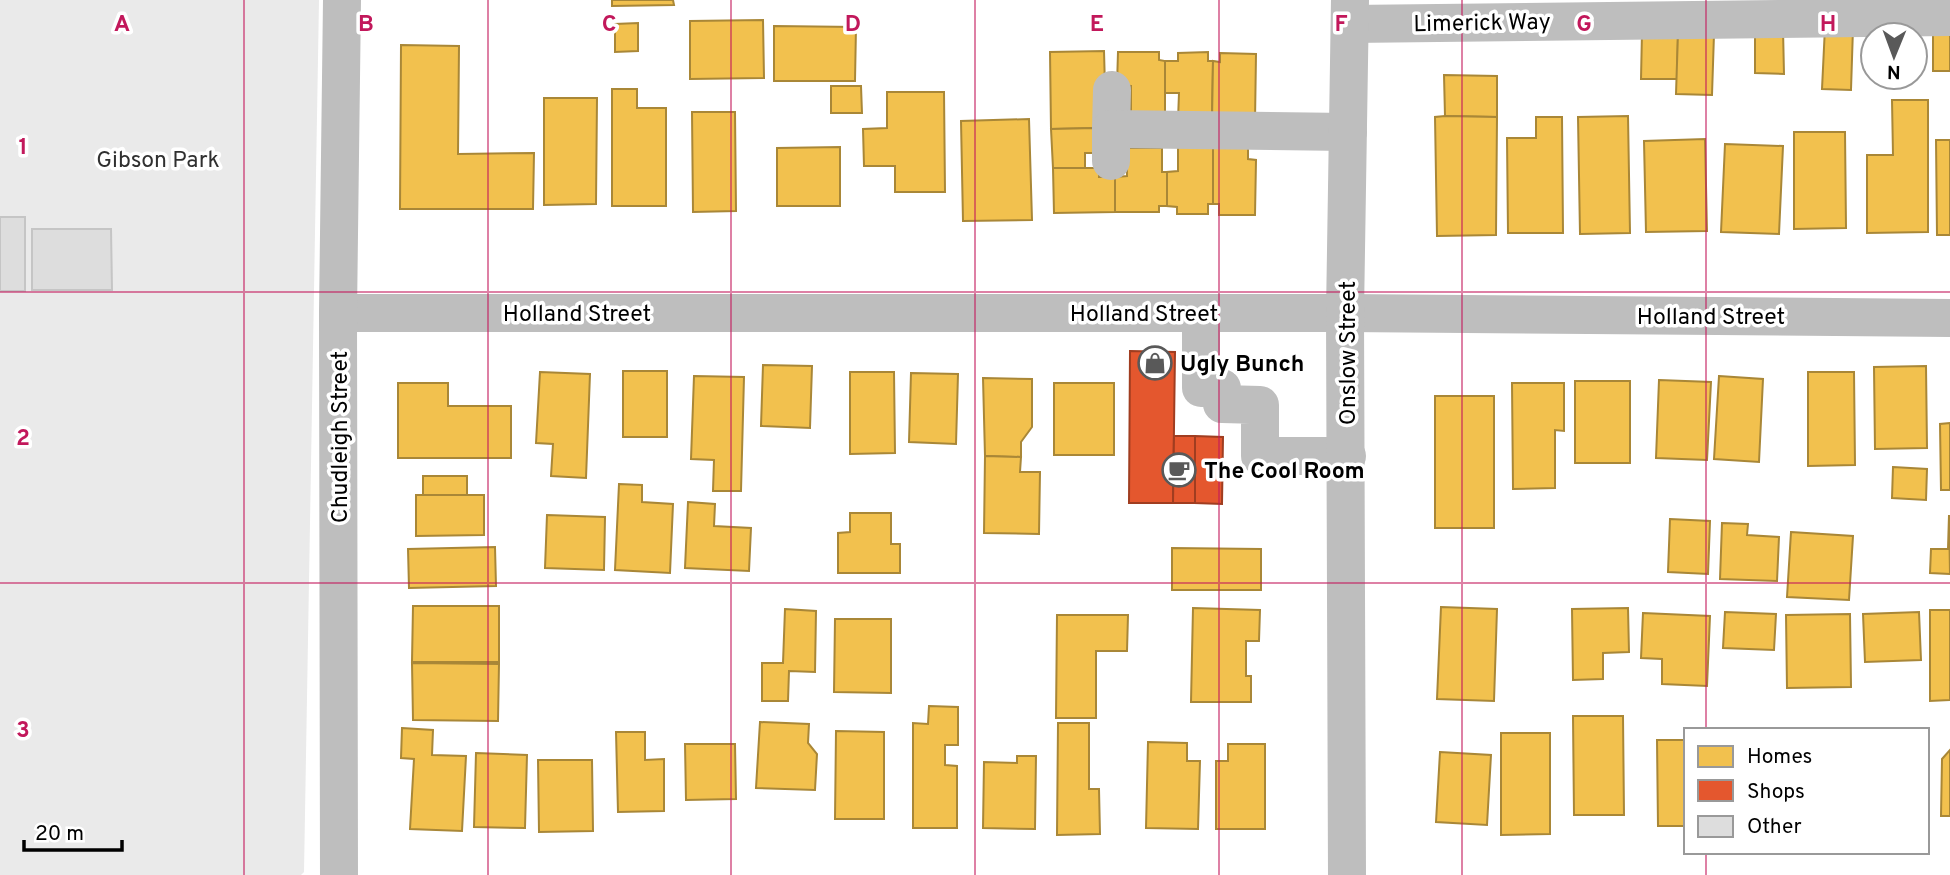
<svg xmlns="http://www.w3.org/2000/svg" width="1950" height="875" font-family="Overpass,sans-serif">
<rect width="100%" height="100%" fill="#fff"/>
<!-- green -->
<path fill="#eaeaea" d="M0 0H319L304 872 301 875H0Z"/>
<!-- homes -->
<g fill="#f2c14e" stroke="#a98737" stroke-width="2">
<path d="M612 0H673L674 5 612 6Z"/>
<path d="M763 20 764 78 690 79V21Z"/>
<path d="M638 23V51L615 52V24Z"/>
<rect x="1933" y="25" width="17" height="46"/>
<path d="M774 26 856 27 855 81H774Z"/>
<path d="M1825 27 1853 28 1851 90 1822 89Z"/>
<path d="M1755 29H1783L1784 74 1755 73Z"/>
<path d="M1642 32 1678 33 1677 79H1641Z"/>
<path d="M1678 33 1714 34 1712 95 1676 94Z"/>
<path d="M401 45 459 46 458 154 534 153 533 209H400Z"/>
<path d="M1104 51 1105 87 1096 128 1051 129 1050 52Z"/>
<path d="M1118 52H1159V60L1165 61V118L1131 117V86L1117 85Z"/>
<path d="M1208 52V61H1213L1212 120H1178L1179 93H1165V61H1178V53Z"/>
<path d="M1220 53 1256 54 1255 121 1212 120 1213 61 1220 62Z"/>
<path d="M1444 75 1497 76V117L1445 116Z"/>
<path d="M831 86H861L862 113H831Z"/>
<path d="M612 89H637V108H666V206H612Z"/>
<path d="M887 92H944L945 192H895V166H864L863 129 887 128Z"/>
<path d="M544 98H597L596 204 544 205Z"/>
<path d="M1892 100H1928V232L1867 233V155H1893Z"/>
<path d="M692 112H735L736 211 693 212Z"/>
<path d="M1445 116 1497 117 1496 235 1437 236 1435 117Z"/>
<path d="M1628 116 1630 233 1580 234 1578 117Z"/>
<path d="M1536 117H1562L1563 233H1508L1507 138H1536Z"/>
<path d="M1029 119 1032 220 963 221 961 121Z"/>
<path d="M1096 128 1095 153H1085V168H1053L1051 129Z"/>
<path d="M1794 132H1845L1846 228 1794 229Z"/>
<path d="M1705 139 1707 231 1646 232 1644 141Z"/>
<path d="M1936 140H1950V235H1937Z"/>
<path d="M1178 142H1213V204H1208V214H1177V207L1167 206V172L1178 171Z"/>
<path d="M1213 142H1248V159L1256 160 1255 215H1219V204H1213Z"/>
<path d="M1725 144 1783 146 1779 234 1721 232Z"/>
<path d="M840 147V206H777V148Z"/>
<path d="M1127 148H1162V172H1167V206H1159V212H1115V177L1127 176Z"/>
<path d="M1053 168H1099V177H1115V212L1054 213Z"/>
<path d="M763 365 812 366 810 428 761 426Z"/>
<path d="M1926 366 1927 448 1875 449 1874 367Z"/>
<rect x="623" y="371" width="44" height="66"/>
<path d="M540 372 590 374 586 478 551 476 553 444 536 443Z"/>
<path d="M850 372H894L895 453 850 454Z"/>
<path d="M1808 372H1854L1855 465 1808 466Z"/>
<path d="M911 373 958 374 956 444 909 442Z"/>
<path d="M694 376 744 377 741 491H713L714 460 691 459Z"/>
<path d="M1719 376 1763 379 1759 462 1714 459Z"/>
<path d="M983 378 1032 379V427L1021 442V457L985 456Z"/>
<path d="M1659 380 1711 382 1707 460 1656 458Z"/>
<rect x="1575" y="381" width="55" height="82"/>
<path d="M398 383H448V406H511V458H398Z"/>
<rect x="1054" y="383" width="60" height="72"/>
<path d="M1512 383H1564V431L1555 430V488L1513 489Z"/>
<rect x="1435" y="396" width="59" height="132"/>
<path d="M1950 423V490H1941L1940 424Z"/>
<path d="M985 456 1021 457 1020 472H1040L1039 534 984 533Z"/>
<path d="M1893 467 1927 469 1926 500 1892 498Z"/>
<rect x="423" y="476" width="44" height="19"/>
<path d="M619 484 642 485V502L673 504 670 573 615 570Z"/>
<path d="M416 495H484V535L416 536Z"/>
<path d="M688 502 715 504 714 526 751 528 749 571 685 568Z"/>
<path d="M850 513H891V544H900V573H838V533L850 532Z"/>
<path d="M547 515 605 517 604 570 545 568Z"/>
<path d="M1949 515 1950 574 1930 573 1931 549H1948Z"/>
<path d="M1670 519 1710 521 1708 574 1668 572Z"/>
<path d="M1722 523 1748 524 1747 535 1779 537 1777 581 1720 579Z"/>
<path d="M1791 532 1853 536 1849 600 1787 597Z"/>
<path d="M495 547 496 586 409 588 408 549Z"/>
<path d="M1172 548 1261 549V590H1172Z"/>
<path d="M413 606H499V662H412Z"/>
<path d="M1441 607 1497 609 1494 701 1437 699Z"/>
<path d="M1193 608 1260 610 1259 641H1246V676H1251V702H1191Z"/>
<path d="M1628 608 1629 652 1603 653V679L1573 680 1572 609Z"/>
<path d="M785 609 816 611 815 672 789 671 788 701H762V663H783Z"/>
<path d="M1930 610H1950V700L1930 701Z"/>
<path d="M1725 612 1776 614 1774 650 1723 648Z"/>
<path d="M1919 612 1921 660 1865 662 1863 614Z"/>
<path d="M1643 613 1710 616 1707 686 1662 684V659L1641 658Z"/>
<path d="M1850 614 1851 687 1787 688 1786 615Z"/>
<path d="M1057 615H1128L1127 651H1096V718H1056Z"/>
<path d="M835 619H891V693L834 692Z"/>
<path d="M412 663 499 664 498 721 413 720Z"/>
<path d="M929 706 958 707V745H945V765L957 766V828H913V723L928 724Z"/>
<path d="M1573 716H1623L1624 815H1574Z"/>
<path d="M760 722 809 724 808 743 817 754 815 790 756 788Z"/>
<path d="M1058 723H1089V789H1099L1100 834 1057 835Z"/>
<path d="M402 728 433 730 432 755 466 756 462 831 410 829 414 759 401 758Z"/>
<path d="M836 731 884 732V819H835Z"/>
<path d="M616 732H645V760L664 759V811L618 812Z"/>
<path d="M1501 733H1550V834L1501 835Z"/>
<path d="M1657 740H1686V826H1658Z"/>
<path d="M1148 742 1187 743V761H1200L1198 829 1146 828Z"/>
<path d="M685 744H735L736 799 686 800Z"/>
<path d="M1228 744H1265V829H1216V761H1228Z"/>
<path d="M1950 750V816H1941L1942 759Z"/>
<path d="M1440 752 1491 755 1487 825 1436 822Z"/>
<path d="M476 753 527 755 525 828 474 827Z"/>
<path d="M1017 756H1036L1035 829 983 828 984 762 1017 763Z"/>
<path d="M538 760H592L593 831 539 832Z"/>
</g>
<!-- shops -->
<g fill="#e4572e" stroke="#a03d20" stroke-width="2">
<path d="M1130 351 1175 352 1173 503H1129Z"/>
<path d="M1174 436H1195V503H1173Z"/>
<path d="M1195 436 1223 437 1222 504 1195 503Z"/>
</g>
<!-- building -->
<g fill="#ddd" stroke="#c5c5c5" stroke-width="2">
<rect x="0" y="217" width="25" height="74"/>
<path d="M32 229H111L112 290H32Z"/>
</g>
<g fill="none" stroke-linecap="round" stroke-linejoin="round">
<!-- minor -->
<g stroke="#bebebe" stroke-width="38">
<path d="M1350 24 1950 17"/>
<path d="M1111 129 1112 90"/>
<path d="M1111 161V129L1348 132"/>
<path d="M338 313H1345L1950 318"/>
<path d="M1201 313V388H1222V404L1260 405V456H1347"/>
<path d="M339 875 338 313 342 0"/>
<path d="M1347 875 1345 313 1350 0"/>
</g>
</g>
<!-- grid -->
<path fill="none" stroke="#c2185b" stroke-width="2" stroke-opacity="0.55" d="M244 0V875M488 0V875M731 0V875M975 0V875M1219 0V875M1462 0V875M1706 0V730M0 292H1950M0 583H1950M1706 852V875"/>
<!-- icons -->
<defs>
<symbol id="shop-ring" viewBox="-11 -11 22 22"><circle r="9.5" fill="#fff" stroke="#595959" stroke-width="1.5"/><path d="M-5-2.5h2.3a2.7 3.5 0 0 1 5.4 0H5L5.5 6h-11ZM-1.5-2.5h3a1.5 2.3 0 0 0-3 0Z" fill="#595959"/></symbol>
<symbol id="cafe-ring" viewBox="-11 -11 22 22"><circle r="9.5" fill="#fff" stroke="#595959" stroke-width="1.5"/><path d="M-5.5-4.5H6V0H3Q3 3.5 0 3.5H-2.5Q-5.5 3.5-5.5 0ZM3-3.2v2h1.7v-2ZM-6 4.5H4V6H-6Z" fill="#595959"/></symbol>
</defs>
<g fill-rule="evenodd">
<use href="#shop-ring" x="1136" y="344" width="38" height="38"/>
<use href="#cafe-ring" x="1160" y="451" width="38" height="38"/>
</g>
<g text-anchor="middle" stroke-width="7" stroke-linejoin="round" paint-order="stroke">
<!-- street labels -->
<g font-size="23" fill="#000" stroke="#fff">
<text transform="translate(1482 22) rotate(-1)" y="8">Limerick Way</text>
<text x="577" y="321">Holland Street</text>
<text x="1144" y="321">Holland Street</text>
<text x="1711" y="324">Holland Street</text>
<text transform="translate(1347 353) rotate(-90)" y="8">Onslow Street</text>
<text transform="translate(339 437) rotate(-90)" y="8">Chudleigh Street</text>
</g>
<!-- park labels -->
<g font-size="23" fill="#303030" stroke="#fff">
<text x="158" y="167">Gibson Park</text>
</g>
<!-- poi labels -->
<g font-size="23" font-weight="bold" fill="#000" stroke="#fff" text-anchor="start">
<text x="1180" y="371">Ugly Bunch</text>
<text x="1204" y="478">The Cool Room</text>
</g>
</g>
<g font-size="23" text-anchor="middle" font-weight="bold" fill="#c2185b" stroke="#fff" stroke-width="7" stroke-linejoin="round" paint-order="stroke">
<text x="122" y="31">A</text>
<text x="366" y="31">B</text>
<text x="609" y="31">C</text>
<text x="853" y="31">D</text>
<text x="1097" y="31">E</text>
<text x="1341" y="31">F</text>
<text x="1584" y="31">G</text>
<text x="1828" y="31">H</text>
<text x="23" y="154">1</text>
<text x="23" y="445">2</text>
<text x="23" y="737">3</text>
</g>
<!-- legend -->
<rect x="1684" y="728" width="245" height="126" fill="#ffffff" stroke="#999999" stroke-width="2"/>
<rect x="1698" y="746" width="35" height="21" fill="#f2c14e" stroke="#999999" stroke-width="2"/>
<text x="1747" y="763" font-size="21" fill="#000000">Homes</text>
<rect x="1698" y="780" width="35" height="21" fill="#e4572e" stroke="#999999" stroke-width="2"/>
<text x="1747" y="798" font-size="21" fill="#000000">Shops</text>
<rect x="1698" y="816" width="35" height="21" fill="#dddddd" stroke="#999999" stroke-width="2"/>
<text x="1747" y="833" font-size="21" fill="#000000">Other</text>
<!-- north arrow -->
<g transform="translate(1894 56) rotate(181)"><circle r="33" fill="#ffffff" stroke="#999999" stroke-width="2"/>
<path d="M0-5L12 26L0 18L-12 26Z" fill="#595959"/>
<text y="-10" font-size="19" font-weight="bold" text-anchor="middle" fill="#000000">N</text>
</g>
<!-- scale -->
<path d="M24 840v10h98v-10" fill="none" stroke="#000000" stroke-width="3.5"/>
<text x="35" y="840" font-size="21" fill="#000000" stroke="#ffffff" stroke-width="5" paint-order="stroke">20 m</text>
</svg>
